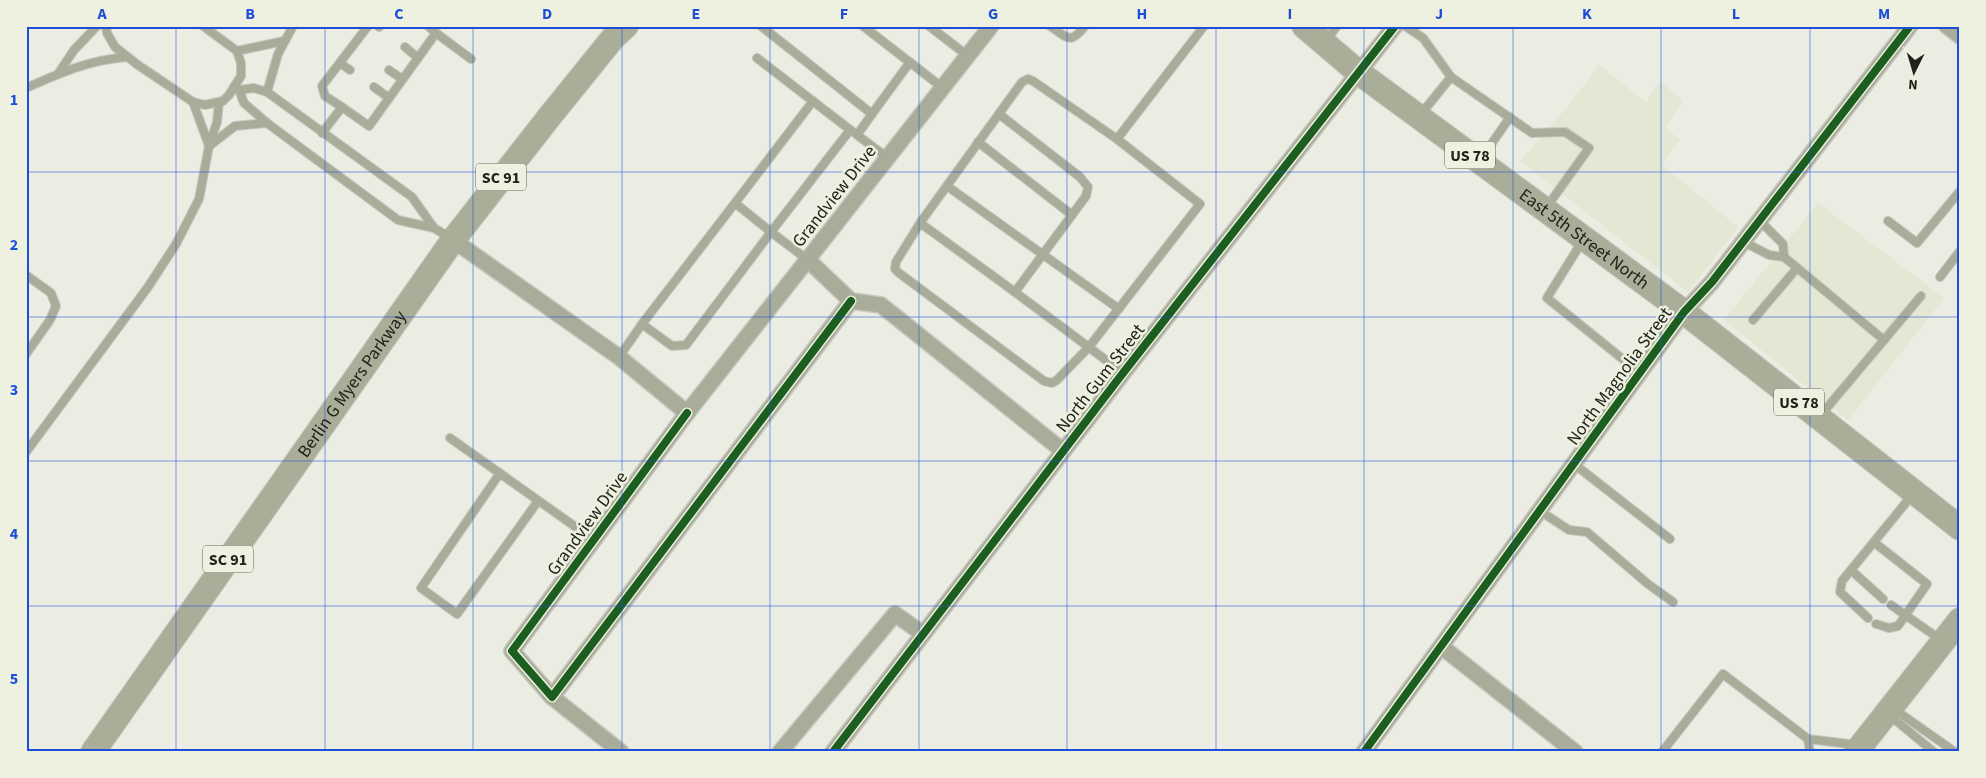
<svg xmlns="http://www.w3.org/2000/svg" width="1986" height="778" font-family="'Source Sans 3',sans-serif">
<rect width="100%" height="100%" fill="#ebede3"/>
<!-- built -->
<g fill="#e3e7d4">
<path d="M1599 65 1646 102 1660 81 1683 101 1666 128 1680 140 1662 165 1738 227 1688 292 1520 161 1569 105Z"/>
<path d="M1818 203 1944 298 1848 420 1724 320Z"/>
</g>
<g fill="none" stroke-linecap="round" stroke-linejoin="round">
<defs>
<g id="lane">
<path d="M106 26 107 33 115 47 138 65 193 102 205 105 223 101 229 95 241 76V63L237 51 203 26"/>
<path d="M379 26V27"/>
<path d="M428 26 436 33"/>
<path d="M761 26 872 114 857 135 888 158"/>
<path d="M863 26 943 88"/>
<path d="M929 26 968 56"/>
<path d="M1050 26C1068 38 1070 45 1085 26"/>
<path d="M1405 26 1423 38 1451 77 1532 133 1565 132 1589 148 1546 208"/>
<path d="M1325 42 1337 26"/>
<path d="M405 47 418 58"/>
<path d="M237 51 284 41"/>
<path d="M757 58 853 132"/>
<path d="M340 63 350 70"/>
<path d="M389 70 402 79"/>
<path d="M58 74 74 50 97 26"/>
<path d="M234 87 239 90 244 103 267 123 398 220 434 228 452 239"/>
<path d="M374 87 389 98"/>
<path d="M26 88C60 73 89 60 127 57"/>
<path d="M239 90 254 88 267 92 412 197 434 228"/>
<path d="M267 92 278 54 293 26"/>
<path d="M193 102 209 146"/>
<path d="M342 107 325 96 322 86 368 26"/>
<path d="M872 114 910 62"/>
<path d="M999 114 1080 177 1088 187 1086 196 1015 292"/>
<path d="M1421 114 1451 77"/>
<path d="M322 133 342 107 369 126 436 33 471 59"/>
<path d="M1117 139 1204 26"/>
<path d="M978 142 1072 215"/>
<path d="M209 146 235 126 267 123"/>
<path d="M1481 159 1510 117"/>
<path d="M947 186 1119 309"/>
<path d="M735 203 642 324 672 346 686 345 771 232 735 203 813 101"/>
<path d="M1759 220 1783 244 1784 257 1884 340"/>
<path d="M1888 221 1917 243 1960 191"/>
<path d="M920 223 896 262 895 269 899 273 1044 381 1052 383 1057 380 1089 347 1200 204 1117 139 1033 81 1028 79 1022 82 920 223C988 272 1056 322 1123 373"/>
<path d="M1583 240 1547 298 1640 373"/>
<path d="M1742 241 1769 255 1784 257"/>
<path d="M808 260 771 232 850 130"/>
<path d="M26 275 51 293 56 306 50 320 26 354"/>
<path d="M1940 277 1960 251"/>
<path d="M1753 320 1797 268"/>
<path d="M619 357 642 324"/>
<path d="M1820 416 1921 296"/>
<path d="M450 438 594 540"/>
<path d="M26 452 148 287 176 244 199 199 209 146 217 122 219 102"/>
<path d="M1574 464 1670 539"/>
<path d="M500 473 421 588 457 614 538 501"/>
<path d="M1540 511 1569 530 1587 532 1648 584 1673 602"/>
<path d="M1875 543 1927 584 1898 626 1889 628 1876 624"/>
<path d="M1851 570 1883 599"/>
<path d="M1891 605 1941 640"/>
<path d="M1868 618 1840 592 1842 581 1913 494"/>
<path d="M1894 709 1955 752"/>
<path d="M1888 714 1934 752"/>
<path d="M1808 739 1810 752"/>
<path d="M1662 752 1723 674 1808 739 1857 745"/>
</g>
<g id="street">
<path d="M1947 26 1960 36"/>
<path d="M453 240 619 357 687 413 991 26"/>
<path d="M808 260 851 301 881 305 1063 451"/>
<path d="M687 413 512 651 552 697 851 301"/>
<path d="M1442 647 1575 752"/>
<path d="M552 697 621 752"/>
<path d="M780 752 895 614 923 634"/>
<path d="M833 752 1123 373 1395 26"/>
<path d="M1364 752 1684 312 1712 282 1910 26"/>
</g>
<g id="primary">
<path id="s1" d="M1304 26 1358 72 1684 312 1960 528"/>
<path id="s2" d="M93 752 453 240 550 116 613 38 626 26"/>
<path d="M1856 752 1960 620"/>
</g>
</defs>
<!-- lane casing -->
<use href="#lane" stroke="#c6c8c0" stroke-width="10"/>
<!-- street casing -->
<use href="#street" stroke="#c6c8c0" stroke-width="18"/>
<!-- primary casing -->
<use href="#primary" stroke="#c6c8c0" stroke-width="26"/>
<!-- lane -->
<use href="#lane" stroke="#a9ac99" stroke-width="8"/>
<!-- street -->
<use href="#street" stroke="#a9ac99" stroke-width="15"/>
<!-- primary -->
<use href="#primary" stroke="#aaad98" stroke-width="24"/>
<defs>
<g id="cycleway">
<path d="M687 413 512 651 552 697 851 301"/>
<path d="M833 752 1123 373 1395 26"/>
<path d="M1364 752 1684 312 1712 282 1910 26"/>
</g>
</defs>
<!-- cycleway casing -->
<use href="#cycleway" stroke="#eef1df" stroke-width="11"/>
<!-- cycleway -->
<use href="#cycleway" stroke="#1b5e20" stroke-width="8"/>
</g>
<!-- grid -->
<path fill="none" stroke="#1d4ed8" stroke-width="1" stroke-opacity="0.55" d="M176 26V752M325 26V752M473 26V752M622 26V752M770 26V752M919 26V752M1067 26V752M1216 26V752M1364 26V752M1513 26V752M1661 26V752M1810 26V752M26 172H1960M26 317H1960M26 461H1960M26 606H1960"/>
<g text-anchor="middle" stroke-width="5" stroke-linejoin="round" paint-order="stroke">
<!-- shield labels -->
<g fill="#eef1df" stroke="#5e6056" stroke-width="1">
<rect x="1445" y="141.5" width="50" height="27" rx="4"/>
<rect x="476" y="163.5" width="50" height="27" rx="4"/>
<rect x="1774" y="388.5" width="50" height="27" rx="4"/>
<rect x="203" y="545.5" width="50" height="27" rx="4"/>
</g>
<g font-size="16" font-weight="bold" fill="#21221b">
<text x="1470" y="161">US 78</text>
<text x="501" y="183">SC 91</text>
<text x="1799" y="408">US 78</text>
<text x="228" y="565">SC 91</text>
</g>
<!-- street labels -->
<g font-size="18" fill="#21221b" stroke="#eef1df">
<text transform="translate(834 196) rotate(-52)" y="6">Grandview Drive</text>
<text dy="6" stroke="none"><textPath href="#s1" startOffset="352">East 5th Street North</textPath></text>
<text transform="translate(1619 376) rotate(-54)" y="6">North Magnolia Street</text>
<text transform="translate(1100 378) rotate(-52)" y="6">North Gum Street</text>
<text dy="6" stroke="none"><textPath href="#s2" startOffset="450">Berlin G Myers Parkway</textPath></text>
<text transform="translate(587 523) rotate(-54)" y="6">Grandview Drive</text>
</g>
</g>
<!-- border -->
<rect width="1986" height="778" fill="none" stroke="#eef1df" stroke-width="55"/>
<!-- north arrow -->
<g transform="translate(1914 72) rotate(185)" stroke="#eef1df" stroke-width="4" paint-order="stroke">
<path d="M0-4L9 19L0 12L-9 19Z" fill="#21221b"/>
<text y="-8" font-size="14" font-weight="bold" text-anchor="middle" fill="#21221b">N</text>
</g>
<rect x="28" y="28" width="1930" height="722" fill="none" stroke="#1d4ed8" stroke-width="2"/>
<g font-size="16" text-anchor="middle" font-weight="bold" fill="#1d4ed8">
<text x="102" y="19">A</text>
<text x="250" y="19">B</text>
<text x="399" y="19">C</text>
<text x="547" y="19">D</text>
<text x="696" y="19">E</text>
<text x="844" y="19">F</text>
<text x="993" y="19">G</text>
<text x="1142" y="19">H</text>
<text x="1290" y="19">I</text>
<text x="1439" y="19">J</text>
<text x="1587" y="19">K</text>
<text x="1736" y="19">L</text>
<text x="1884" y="19">M</text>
<text x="14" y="105">1</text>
<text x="14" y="250">2</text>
<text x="14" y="395">3</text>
<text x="14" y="539">4</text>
<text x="14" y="684">5</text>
</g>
</svg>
